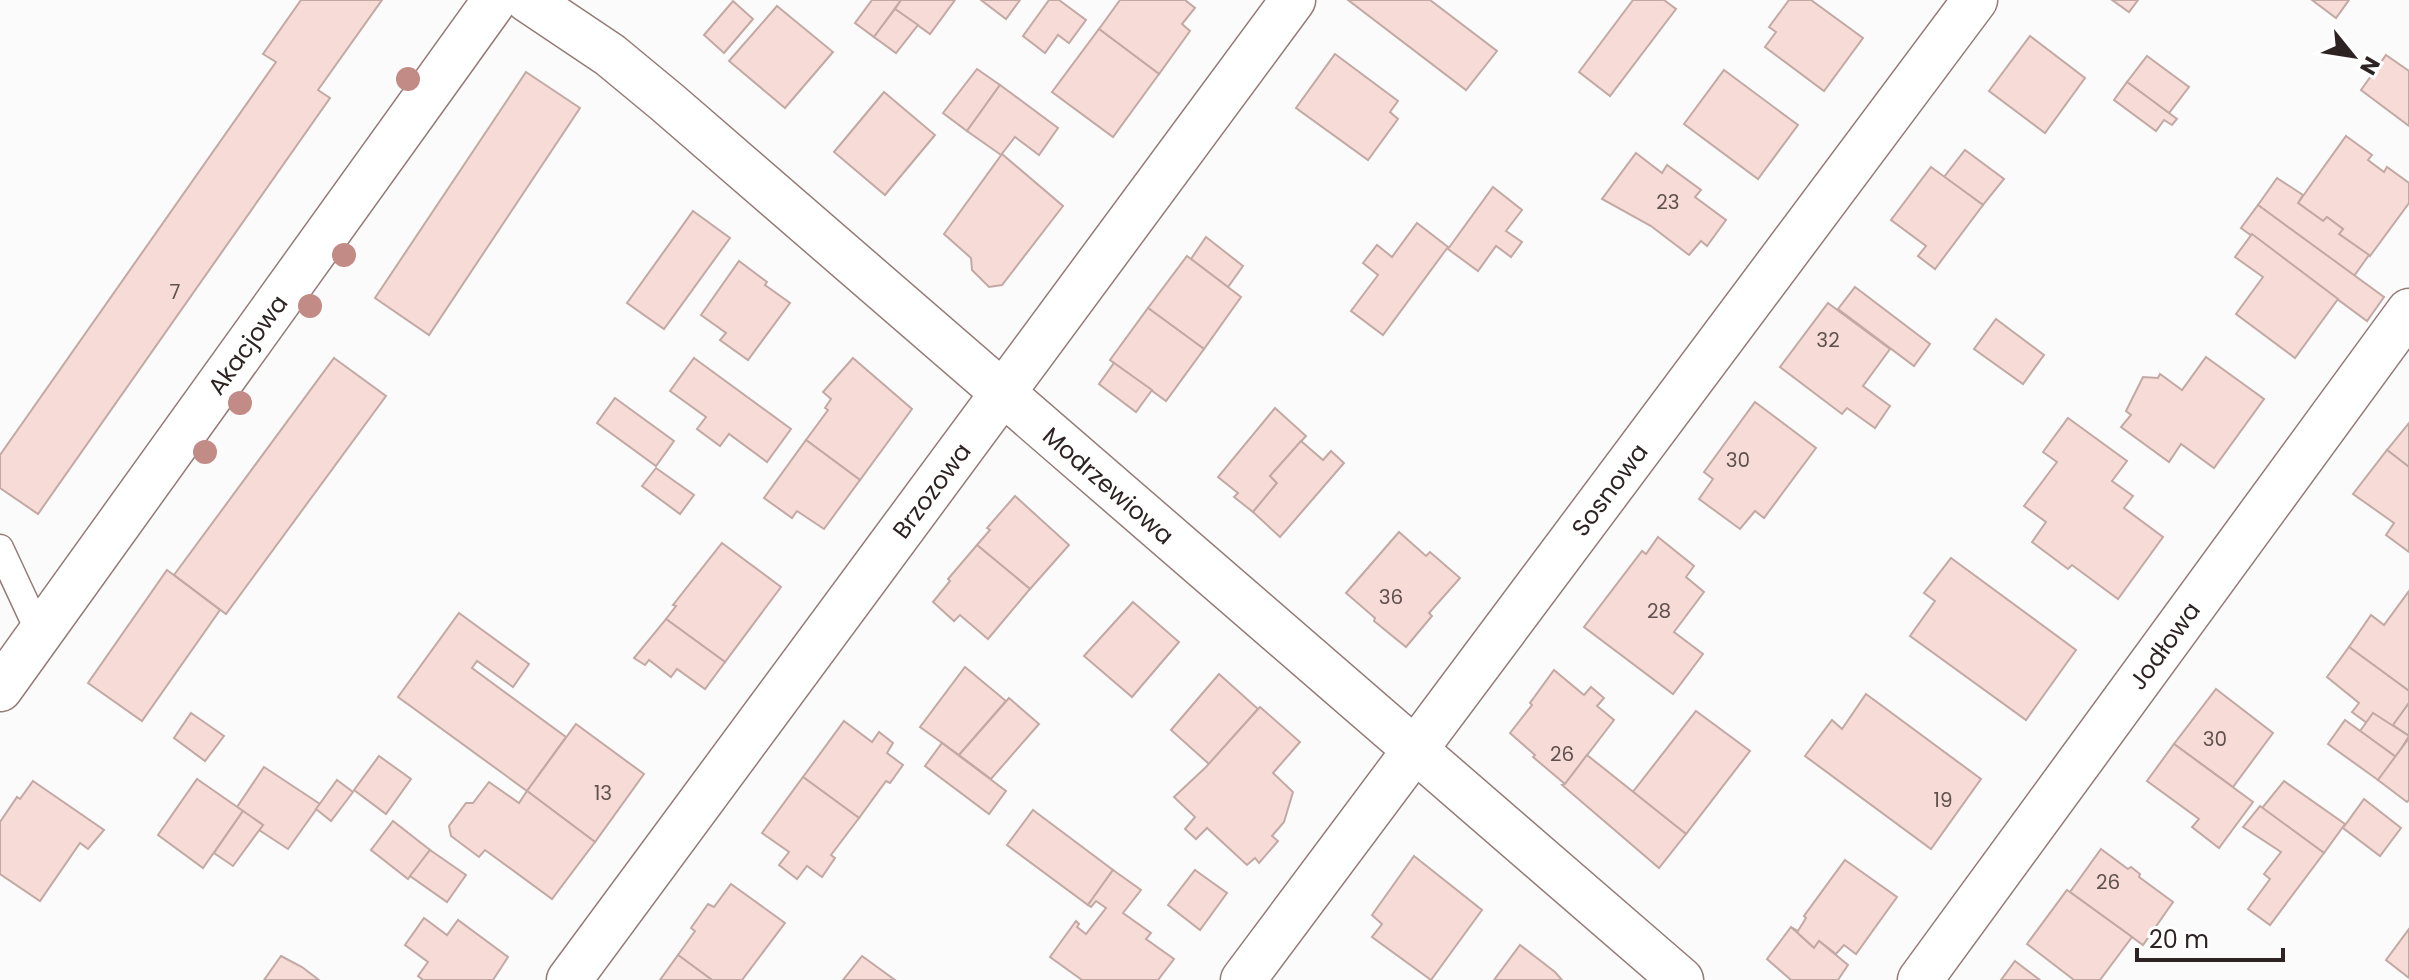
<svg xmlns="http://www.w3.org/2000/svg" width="2409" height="980" font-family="Poppins,sans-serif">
<rect width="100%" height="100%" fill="#fbfbfb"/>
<!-- building -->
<g fill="#f6dbd6" stroke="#c3a9a4" stroke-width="2">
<path d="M301 0H382L318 90 330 98 38 514 0 488V455L276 62 263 54Z"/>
<path d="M872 0H901L874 37 855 23Z"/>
<path d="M901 0H955L930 34 895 9Z"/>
<path d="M981 0H1020L1006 19Z"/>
<path d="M1049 0H1059L1086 20 1069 43 1058 35 1045 53 1023 36Z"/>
<path d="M1120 0H1185L1195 8 1182 24 1190 31 1159 74 1099 29Z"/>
<path d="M1348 0H1430L1497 51 1466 90Z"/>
<path d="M1633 0H1664L1676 9 1610 96 1579 72Z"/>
<path d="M1789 0H1811L1863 38 1824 91 1765 47 1776 32 1769 27Z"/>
<path d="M2112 0H2138L2129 12Z"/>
<path d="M2312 0H2349L2336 18Z"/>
<path d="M733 1 753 19 724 53 704 35Z"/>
<path d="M777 6 833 52 785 108 729 61Z"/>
<path d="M895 9 918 25 896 53 874 37Z"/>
<path d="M1099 29 1159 74 1113 137 1052 92Z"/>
<path d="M2030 36 2085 78 2045 133 1989 91Z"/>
<path d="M1335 54 1398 101 1390 112 1398 119 1368 160 1296 108Z"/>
<path d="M2386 55 2409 71V126L2361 90Z"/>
<path d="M2147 56 2189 87 2169 113 2127 82Z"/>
<path d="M977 69 1000 85 967 131 943 113Z"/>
<path d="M1724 70 1798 125 1758 179 1684 124Z"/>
<path d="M526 72 580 108 429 335 375 298Z"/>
<path d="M2127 82 2177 119 2172 125 2164 120 2156 131 2114 100Z"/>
<path d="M1000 85 1058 128 1039 155 1015 137 1001 155 967 131Z"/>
<path d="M884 92 935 135 885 195 834 152Z"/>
<path d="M2346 136 2372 155 2368 160 2384 172 2387 167 2409 183V203L2370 256 2339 234 2343 229 2327 217 2323 221 2298 203Z"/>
<path d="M1965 150 2004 179 1983 205 1944 177Z"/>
<path d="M1636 153 1662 173 1667 165 1701 190 1695 197 1726 220 1707 246 1701 241 1689 255 1651 226 1602 199Z"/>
<path d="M1002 154 1063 206 1002 285 989 287 972 270 971 258 944 234Z"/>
<path d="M1931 167 1983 205 1935 269 1918 256 1926 246 1891 220Z"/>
<path d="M2277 178 2303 195 2298 203 2323 221 2327 217 2343 229 2339 234 2369 255 2354 276 2258 205Z"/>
<path d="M1493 187 1522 210 1506 231 1522 242 1511 257 1496 246 1478 271 1448 249Z"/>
<path d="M2258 205 2384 297 2367 321 2241 228Z"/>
<path d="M693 211 730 238 664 329 627 303Z"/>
<path d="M1417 223 1448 247 1383 335 1351 311 1378 275 1363 263 1377 245 1392 257Z"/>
<path d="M2252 234 2338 299 2295 358 2236 314 2263 277 2235 257Z"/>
<path d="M1206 237 1243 266 1228 287 1191 259Z"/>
<path d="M1187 256 1241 297 1204 349 1148 308Z"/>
<path d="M739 261 767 282 765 285 790 303 748 360 720 340 726 333 701 315Z"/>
<path d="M1855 287 1930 344 1914 366 1838 309Z"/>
<path d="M1828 303 1890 349 1863 386 1890 406 1875 428 1847 408 1842 414 1780 367Z"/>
<path d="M1148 308 1204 349 1166 401 1110 360Z"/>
<path d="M1996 319 2044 355 2023 384 1974 349Z"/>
<path d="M2206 357 2264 399 2214 468 2181 444 2169 462 2121 427 2131 415 2126 411 2143 377 2158 378 2160 374 2182 390Z"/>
<path d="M334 358 386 396 226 614 174 575Z"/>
<path d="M694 358 791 429 767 462 729 434 720 446 697 429 706 417 670 391Z"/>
<path d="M853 358 912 409 860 480 806 440 828 410 825 408 831 399 823 392Z"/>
<path d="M1114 363 1152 390 1136 412 1099 384Z"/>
<path d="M615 398 674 441 656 466 597 423Z"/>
<path d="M1755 402 1816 448 1764 518 1755 511 1740 529 1699 499 1713 479 1704 472Z"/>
<path d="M1275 408 1306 436 1270 476 1277 483 1253 512 1234 497 1238 493 1218 477Z"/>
<path d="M2068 418 2127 461 2112 481 2133 496 2124 508 2163 537 2118 599 2072 565 2068 569 2032 542 2046 522 2024 506 2057 462 2043 452Z"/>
<path d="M2409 423V467L2387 450Z"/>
<path d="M806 440 860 480 824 529 797 511 792 518 764 498Z"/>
<path d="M1301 441 1323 460 1331 451 1344 463 1280 537 1253 512 1277 483 1270 476Z"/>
<path d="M2387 450 2409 467V552L2386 535 2394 523 2353 494Z"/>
<path d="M656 468 694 495 680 514 642 486Z"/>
<path d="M1015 496 1069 545 1030 589 977 545 990 530 987 528Z"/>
<path d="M1399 532 1426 556 1430 552 1460 578 1429 613 1432 616 1406 647 1374 621 1375 618 1346 593Z"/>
<path d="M1658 537 1694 566 1686 577 1704 592 1674 632 1703 654 1673 694 1584 627 1642 551 1646 554Z"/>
<path d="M722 543 781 587 725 662 666 619 676 606 673 605Z"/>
<path d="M977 545 1030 589 988 639 960 615 954 621 933 602 950 581 948 579Z"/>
<path d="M1951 558 2076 650 2026 720 1910 636 1935 601 1924 593Z"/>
<path d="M167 570 220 610 142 721 88 683Z"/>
<path d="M2409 591V691L2349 647 2371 615 2384 625Z"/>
<path d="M1133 602 1179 642 1132 697 1084 656Z"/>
<path d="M459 613 529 664 513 687 477 661 472 668 566 737 527 791 398 697Z"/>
<path d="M666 619 725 662 705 689 677 669 671 677 649 660 645 665 634 658Z"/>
<path d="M2349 647 2409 691V703L2392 727 2373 713 2367 723 2352 712 2359 703 2327 677Z"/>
<path d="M965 667 1006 701 959 755 920 727Z"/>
<path d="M1554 670 1584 695 1591 687 1604 698 1597 706 1614 720 1565 784 1533 757 1535 755 1510 733 1532 705 1530 703Z"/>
<path d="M1219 674 1258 709 1209 764 1171 730Z"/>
<path d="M2216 689 2273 733 2233 787 2174 744Z"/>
<path d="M1866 694 1981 779 1931 849 1805 756 1832 720 1842 729Z"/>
<path d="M1009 698 1039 724 991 779 959 755Z"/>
<path d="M2409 703V736L2393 725Z"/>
<path d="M1260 707 1300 742 1273 773 1293 792 1284 822 1272 836 1278 841 1259 863 1255 858 1247 865 1207 828 1196 839 1185 829 1195 817 1174 797 1206 767Z"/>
<path d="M1696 711 1750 751 1686 834 1632 793Z"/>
<path d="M191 713 224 736 205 761 174 738Z"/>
<path d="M2373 713 2409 736 2396 757 2360 731Z"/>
<path d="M2345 720 2396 757 2378 780 2328 744Z"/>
<path d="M844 721 872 742 879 732 893 743 887 753 903 765 890 783 886 781 859 818 803 777Z"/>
<path d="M576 724 644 774 595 842 527 791Z"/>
<path d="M2409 738V800L2407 802 2378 780Z"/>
<path d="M942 743 1006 791 989 814 925 766Z"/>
<path d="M2174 744 2253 802 2219 848 2192 827 2199 819 2147 781Z"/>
<path d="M1587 755 1686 834 1659 868 1562 785 1565 784Z"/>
<path d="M379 756 411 779 386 814 354 790Z"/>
<path d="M264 767 320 804 288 849 259 830 263 825 237 807Z"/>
<path d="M803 777 859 818 831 855 835 858 822 877 807 866 797 879 779 865 789 852 762 833Z"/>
<path d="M197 779 243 811 203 868 158 835Z"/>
<path d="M337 780 353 792 331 821 316 809Z"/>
<path d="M33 781 104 830 88 849 80 843 40 901 0 874V822L17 797 20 799Z"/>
<path d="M2284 781 2345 824 2324 853 2262 808Z"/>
<path d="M489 782 519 803 527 791 595 842 552 899 485 850 479 857 451 836 449 826 466 803H473Z"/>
<path d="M2364 799 2401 828 2380 856 2343 828Z"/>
<path d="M2260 806 2324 853 2270 925 2248 909 2270 879 2264 874 2281 852 2243 827Z"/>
<path d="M1033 810 1113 870 1088 905 1007 845Z"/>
<path d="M243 811 263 825 233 866 214 853Z"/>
<path d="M393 821 430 850 408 879 371 850Z"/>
<path d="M2101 849 2128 869 2131 867 2140 874 2139 877 2173 902 2143 945 2070 892Z"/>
<path d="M430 850 466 875 447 902 410 876Z"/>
<path d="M1414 856 1482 910 1431 980 1372 937 1382 924 1372 915Z"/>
<path d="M1845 860 1897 897 1856 954 1844 945 1836 954 1819 941 1814 948 1791 927 1798 931 1806 918 1804 916Z"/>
<path d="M1113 870 1141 890 1123 913 1151 933 1146 939 1174 959 1158 980H1082L1050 957 1076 921 1079 924 1077 927 1086 934 1106 908 1096 901 1091 907 1088 905Z"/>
<path d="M1195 870 1227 893 1200 930 1168 905Z"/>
<path d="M731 884 785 923 742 980H712L678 955 695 931 691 928 708 904 714 907Z"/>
<path d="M2067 890 2132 937 2100 980H2074L2027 944Z"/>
<path d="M424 918 447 935 458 920 508 957 493 980H423L418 976 428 962 405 945Z"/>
<path d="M1791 927 1814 948 1819 941 1848 965 1838 980H1791L1767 959Z"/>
<path d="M2409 929V978L2386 960Z"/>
<path d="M1520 945 1555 972 1562 980H1494Z"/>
<path d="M678 955 712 980H660Z"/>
<path d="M281 956 302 967 319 980H264Z"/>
<path d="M862 956 895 980H843Z"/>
<path d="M2015 961 2040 980H2001Z"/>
</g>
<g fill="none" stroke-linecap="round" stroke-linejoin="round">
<defs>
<path id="lane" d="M0 548 40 634"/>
<g id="street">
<path d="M528 0 610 55 668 103 1681 980"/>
<path d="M0 689 495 0"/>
<path d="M569 980 1293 0"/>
<path d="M1243 980 1975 0"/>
<path d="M1920 980 2409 311"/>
</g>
</defs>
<!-- lane casing -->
<use href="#lane" stroke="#947b77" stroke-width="29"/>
<!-- street casing -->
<use href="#street" stroke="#947b77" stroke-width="47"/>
<!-- lane -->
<use href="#lane" stroke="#fff" stroke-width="26"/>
<!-- street -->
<use href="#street" stroke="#fff" stroke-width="44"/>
</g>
<!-- trees -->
<g fill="#c38b85">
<circle cx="408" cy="79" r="12"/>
<circle cx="344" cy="255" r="12"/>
<circle cx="310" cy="306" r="12"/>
<circle cx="240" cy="403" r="12"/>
<circle cx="205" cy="452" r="12"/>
</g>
<g text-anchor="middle" stroke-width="6" stroke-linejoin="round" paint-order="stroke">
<!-- number labels -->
<g font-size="20" fill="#5f514f">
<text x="1668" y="209">23</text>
<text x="175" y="299">7</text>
<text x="1828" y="347">32</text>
<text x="1738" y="467">30</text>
<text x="1391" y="604">36</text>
<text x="1659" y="618">28</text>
<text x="2215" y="746">30</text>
<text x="1562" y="761">26</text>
<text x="603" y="800">13</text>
<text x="1943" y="807">19</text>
<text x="2108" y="889">26</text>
</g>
<!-- street labels -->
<g font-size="24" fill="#2d2322" stroke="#fff">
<text transform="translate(248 345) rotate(-54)" y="8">Akacjowa</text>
<text transform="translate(1108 486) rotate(41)" y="8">Modrzewiowa</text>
<text transform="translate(1610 490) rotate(-53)" y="8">Sosnowa</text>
<text transform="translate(932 491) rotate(-53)" y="8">Brzozowa</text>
<text transform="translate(2165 646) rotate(-54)" y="8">Jodłowa</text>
</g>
</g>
<!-- north arrow -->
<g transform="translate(2353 56) rotate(120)" stroke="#ffffff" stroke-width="6" paint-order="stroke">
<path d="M0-6L14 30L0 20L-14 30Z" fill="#2d2322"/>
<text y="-12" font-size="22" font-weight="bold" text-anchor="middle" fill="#2d2322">N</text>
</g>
<!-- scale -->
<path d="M2137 948v12h146v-12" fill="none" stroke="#2d2322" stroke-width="4"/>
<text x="2149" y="948" font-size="24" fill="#2d2322" stroke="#ffffff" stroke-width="6" paint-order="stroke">20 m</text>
</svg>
